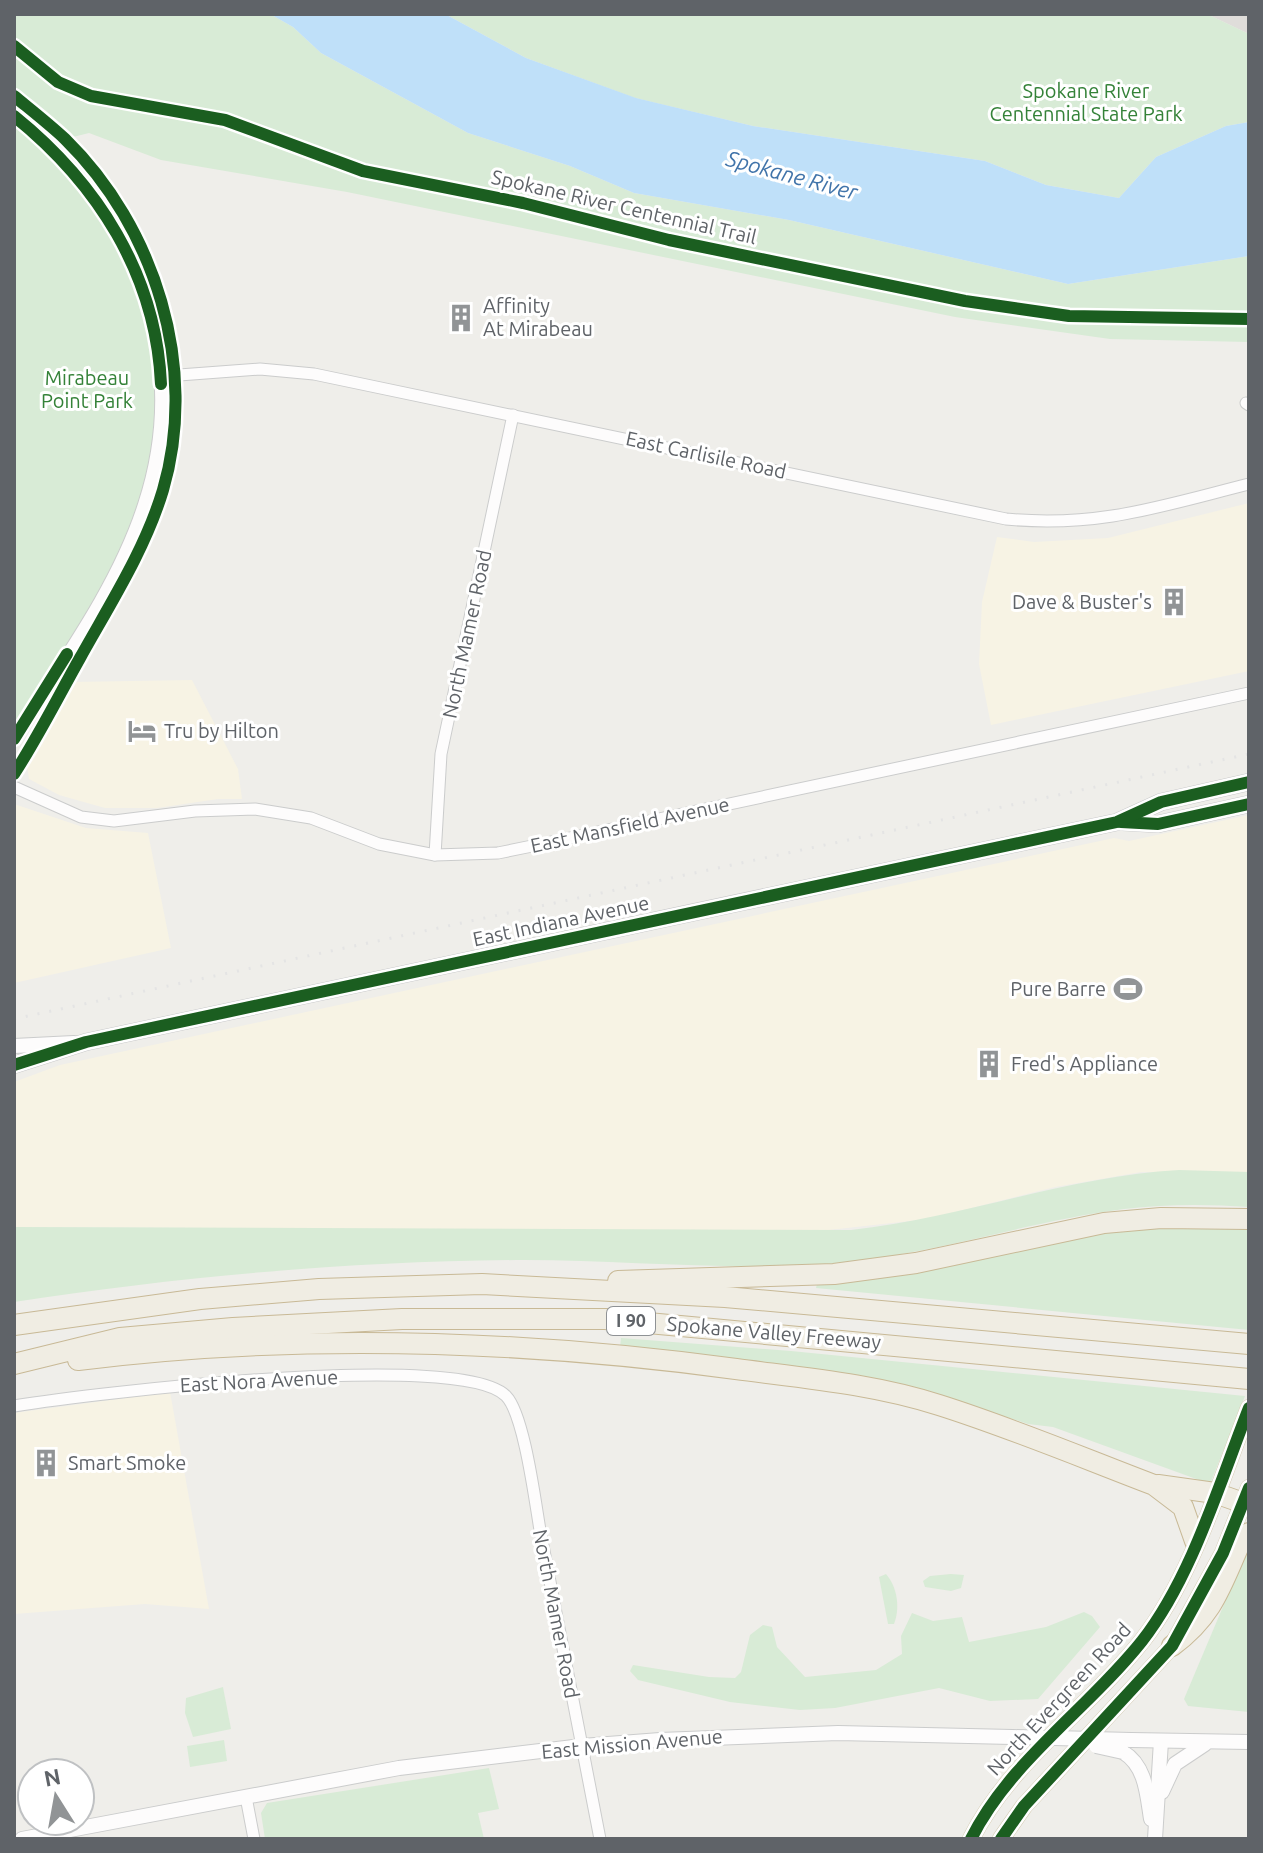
<svg xmlns="http://www.w3.org/2000/svg" width="1263" height="1853" font-family="Ubuntu,sans-serif">
<rect width="100%" height="100%" fill="#efeeea"/>
<!-- commercial -->
<g fill="#f7f3e4">
<path d="M1249 503V671L991 725 979 664 982 602 997 537 1034 542 1108 538Z"/>
<path d="M192 680 238 769 242 799H218L157 808H105L59 795 29 779 27 766 71 682Z"/>
<path d="M14 804 86 828 148 833 171 948 14 983Z"/>
<path d="M1249 815V1172H1141L1055 1187 928 1219 820 1231 14 1227V1082L60 1065 1114 838 1129 841Z"/>
<path d="M170 1392 209 1609 145 1604 14 1614V1413Z"/>
</g>
<!-- industrial -->
<path fill="#dfddda" d="M1207 14H1249V34Z"/>
<!-- green -->
<g fill="#d8ebd6">
<path d="M14 14H270L293 27 321 53 468 133 570 166 634 193 789 220 1068 284 1249 256V342L1110 339 955 317 347 192 161 160 89 133 65 139 14 96Z"/>
<path d="M445 14H1207L1249 34V122L1226 126 1156 157 1119 198 1046 185 985 161 753 126 635 98 526 58Z"/>
<path d="M14 116 68 164 138 275 163 413 126 552 14 739Z"/>
<path d="M1179 1170 1249 1172V1207C1207 1204 1166 1204 1124 1209 1023 1222 927 1257 824 1264 724 1271 624 1260 524 1260 353 1261 183 1276 14 1302V1227L851 1230C963 1218 1067 1176 1179 1170Z"/>
<path d="M1249 1226V1330L816 1288 817 1284 1118 1229Z"/>
<path d="M621 1338 791 1351 1245 1396 1210 1484 1053 1427 1028 1424 926 1391 620 1348Z"/>
<path d="M1249 1545V1712L1188 1706 1184 1699Z"/>
<path d="M886 1574C898 1588 900 1609 894 1624H888L879 1577Z"/>
<path d="M951 1574 964 1575 961 1588 951 1591 925 1587 923 1581 930 1576Z"/>
<path d="M1084 1612 1092 1616 1100 1627 1038 1699 990 1701 939 1688 835 1708 800 1710 730 1702 638 1680 630 1671 633 1665 709 1677 735 1678 741 1672 750 1635 763 1625 772 1627 777 1647 805 1677 876 1670 902 1654 901 1636 912 1613 933 1621 962 1617 969 1642 1046 1627Z"/>
<path d="M223 1687 231 1729 193 1737 185 1713 186 1698Z"/>
<path d="M224 1740 227 1761 190 1767 187 1746Z"/>
<path d="M489 1768 499 1809 478 1813 484 1839H265L261 1813 267 1803Z"/>
</g>
<!-- water -->
<path fill="#bfe0f9" d="M270 14H445L526 58 636 98 753 126 985 161 1046 185 1119 198 1156 157 1226 126 1249 122V256L1068 284 789 220 634 193 570 166 468 133 321 53 293 27Z"/>
<g fill="none" stroke-linecap="round" stroke-linejoin="round">
<defs>
<g id="minor">
<path d="M166 376 260 369 314 374 1006 519C1098 528 1161 506 1249 484"/>
<path d="M1246 403 1249 405"/>
<path d="M14 787 81 817 114 821 195 811 255 809 311 818 379 844 435 855 498 853 537 845 1249 693"/>
<path d="M435 855 441 754 513 415"/>
<path d="M14 1406C88 1394 460 1349 506 1396 524 1414 535 1501 540 1530 560 1633 580 1736 600 1839"/>
<path d="M246 1797 254 1839"/>
</g>
<g id="tertiary">
<path d="M14 96C31 110 49 124 65 139 155 227 199 367 163 490 145 550 110 604 80 658 58 697 38 737 14 774"/>
<path d="M14 116C133 211 194 355 145 505 118 589 61 665 14 739"/>
<path d="M14 1046 74 1043"/>
<path d="M1131 1740 1249 1742"/>
<path d="M1123 1752C1146 1766 1147 1794 1151 1819"/>
<path d="M1162 1792 1175 1764 1205 1744"/>
<path d="M22 1839 399 1768 582 1746 660 1740 838 1733 1012 1737"/>
<path d="M1155 1839 1161 1741"/>
</g>
<g id="secondary">
<path d="M1123 822 1158 824 1249 804"/>
<path d="M14 1065 86 1042 1117 822 1161 802 1249 782"/>
</g>
<g id="primary">
<path d="M971 1839C1010 1761 1088 1709 1142 1641 1192 1577 1219 1484 1249 1408"/>
<path d="M1001 1839 1024 1806 1172 1646 1223 1553 1249 1488"/>
</g>
<g id="motorway">
<path d="M618 1281 834 1274 916 1263 1104 1223 1161 1218 1249 1219"/>
<path d="M14 1325 200 1299 319 1289 482 1284 725 1297 1249 1344"/>
<path d="M78 1360C295 1333 520 1340 736 1369 804 1378 874 1384 939 1405 1012 1428 1083 1458 1154 1485L1183 1507 1195 1541"/>
<path d="M14 1364 120 1338 233 1328 402 1319H605L1249 1379"/>
<path d="M1158 1485 1215 1493 1249 1505"/>
<path d="M1172 1646C1213 1616 1221 1586 1241 1541L1249 1533"/>
</g>
</defs>
<!-- minor casing -->
<use href="#minor" stroke="#cbcccc" stroke-width="13"/>
<!-- tertiary casing -->
<use href="#tertiary" stroke="#cbcccc" stroke-width="16"/>
<!-- secondary casing -->
<use href="#secondary" stroke="#cacacb" stroke-width="18"/>
<!-- primary casing -->
<use href="#primary" stroke="#d7ceb8" stroke-width="18"/>
<!-- motorway casing -->
<use href="#motorway" stroke="#c8b996" stroke-width="22"/>
<!-- minor -->
<use href="#minor" stroke="#fdfcfc" stroke-width="11"/>
<!-- tertiary -->
<use href="#tertiary" stroke="#fdfcfc" stroke-width="14"/>
<!-- secondary -->
<use href="#secondary" stroke="#fdfcfc" stroke-width="16"/>
<!-- primary -->
<use href="#primary" stroke="#f4f2e9" stroke-width="16"/>
<!-- motorway -->
<use href="#motorway" stroke="#f0ede3" stroke-width="20"/>
<!-- rail -->
<path stroke="#e4e4e4" stroke-width="3" stroke-dasharray="2 10" stroke-linecap="butt" d="M14 1019 1249 754"/>
<defs>
<g id="tertiary-bridge">
<path d="M1012 1737 1131 1740"/>
<path d="M1096 1746 1123 1752"/>
</g>
</defs>
<!-- tertiary-bridge casing -->
<use href="#tertiary-bridge" stroke="#cbcccc" stroke-width="16" stroke-linecap="butt"/>
<!-- tertiary-bridge -->
<use href="#tertiary-bridge" stroke="#fdfcfc" stroke-width="14"/>
<defs>
<g id="cycleway">
<path d="M14 46 58 82 91 96 225 120 363 171 523 203 669 240 965 301 1069 316 1249 319"/>
<path d="M14 96C31 110 49 124 65 139 155 227 199 367 163 490 145 550 110 604 80 658 58 697 38 737 14 774"/>
<path d="M14 116C97 183 156 274 161 384"/>
<path d="M14 739 67 654"/>
<path d="M1121 822 1158 824 1249 804"/>
<path d="M14 1065 86 1042 1117 822 1161 802 1249 782"/>
<path d="M971 1839C1010 1761 1088 1709 1142 1641 1192 1577 1219 1484 1249 1408"/>
<path d="M1001 1839 1024 1806 1172 1646 1223 1553 1249 1488"/>
</g>
</defs>
<!-- cycleway casing -->
<use href="#cycleway" stroke="#fff" stroke-width="17"/>
<!-- cycleway -->
<use href="#cycleway" stroke="#1b5e20" stroke-width="12"/>
</g>
<!-- icons -->
<defs>
<symbol id="building-bare" viewBox="-9 -9 18 18"><path d="M-4-6H4V6H1V3H-1V6H-4ZM-2.5-4.3h1.7v1.8h-1.7ZM.8-4.3h1.7v1.8H.8ZM-2.5-1h1.7V.8h-1.7ZM.8-1h1.7V.8H.8Z" fill="#919496" stroke="#fff" stroke-width="2.5" paint-order="stroke"/></symbol>
<symbol id="hotel-bare" viewBox="-9 -9 18 18"><path d="M-6-4.5h1.5V1H6V5H4.5V3h-9V5H-6ZM-4 0a1.8 1.8 0 1 1 3.6 0ZM.5 0V-2.5h3Q6-2.5 6 0Z" fill="#919496" stroke="#fff" stroke-width="2.5" paint-order="stroke"/></symbol>
<symbol id="stadium-bare" viewBox="-9 -9 18 18"><path d="M0-5a6.5 5 0 1 0 0 10a6.5 5 0 1 0 0-10ZM-3.5-1.8h7v3.6h-7Z" fill="#919496" stroke="#fff" stroke-width="2.5" paint-order="stroke"/></symbol>
</defs>
<g fill-rule="evenodd">
<use href="#building-bare" x="441" y="298" width="40" height="40"/>
<use href="#building-bare" x="1154" y="582" width="40" height="40"/>
<use href="#hotel-bare" x="122" y="711" width="40" height="40"/>
<use href="#stadium-bare" x="1108" y="969" width="40" height="40"/>
<use href="#building-bare" x="969" y="1044" width="40" height="40"/>
<use href="#building-bare" x="26" y="1443" width="40" height="40"/>
</g>
<g text-anchor="middle" stroke-width="6" stroke-linejoin="round" paint-order="stroke">
<!-- shield labels -->
<rect fill="#fff" stroke="#8f9295" stroke-width="2" x="607" y="1307" width="48" height="28" rx="6"/>
<g font-size="18" font-weight="bold" fill="#5f6368">
<text x="631" y="1327">I 90</text>
</g>
<!-- park labels -->
<g font-size="20" fill="#348238" stroke="#fff">
<text x="1086" y="98">Spokane River<tspan x="1086" dy="23">Centennial State Park</tspan></text>
<text x="87" y="385">Mirabeau<tspan x="87" dy="23">Point Park</tspan></text>
</g>
<!-- street labels -->
<g font-size="20" fill="#5f6368" stroke="#fff">
<text transform="translate(624 207) rotate(13)" y="7">Spokane River Centennial Trail</text>
<text transform="translate(706 455) rotate(12)" y="7">East Carlisile Road</text>
<text transform="translate(467 634) rotate(-78)" y="7">North Mamer Road</text>
<text transform="translate(630 825) rotate(-12)" y="7">East Mansfield Avenue</text>
<text transform="translate(561 921) rotate(-12)" y="7">East Indiana Avenue</text>
<text transform="translate(774 1333) rotate(5)" y="7">Spokane Valley Freeway</text>
<text transform="translate(259 1381) rotate(-3)" y="7">East Nora Avenue</text>
<text transform="translate(556 1614) rotate(79)" y="7">North Mamer Road</text>
<text transform="translate(1059 1699) rotate(-47)" y="7">North Evergreen Road</text>
<text transform="translate(632 1744) rotate(-5)" y="7">East Mission Avenue</text>
</g>
<!-- poi labels -->
<g font-size="20" fill="#5f6368" stroke="#fff" text-anchor="start">
<text x="483" y="313">Affinity<tspan x="483" dy="23">At Mirabeau</tspan></text>
<text x="1152" y="609" text-anchor="end">Dave &amp; Buster's</text>
<text x="164" y="738">Tru by Hilton</text>
<text x="1106" y="996" text-anchor="end">Pure Barre</text>
<text x="1011" y="1071">Fred's Appliance</text>
<text x="68" y="1470">Smart Smoke</text>
</g>
<!-- water labels -->
<g font-size="22" font-style="italic" fill="#4174aa" stroke="#fff">
<text transform="translate(792 175) rotate(15)" y="8">Spokane River</text>
</g>
</g>
<!-- border -->
<rect width="1263" height="1853" fill="none" stroke="#5f6368" stroke-width="32"/>
<!-- north arrow -->
<g transform="translate(56 1797) rotate(349)"><circle r="38" fill="#ffffff" stroke="#bfc1c3" stroke-width="2"/>
<path d="M0-6L14 30L0 20L-14 30Z" fill="#919496"/>
<text y="-12" font-size="22" font-weight="bold" text-anchor="middle" fill="#5f6368">N</text>
</g>
</svg>
